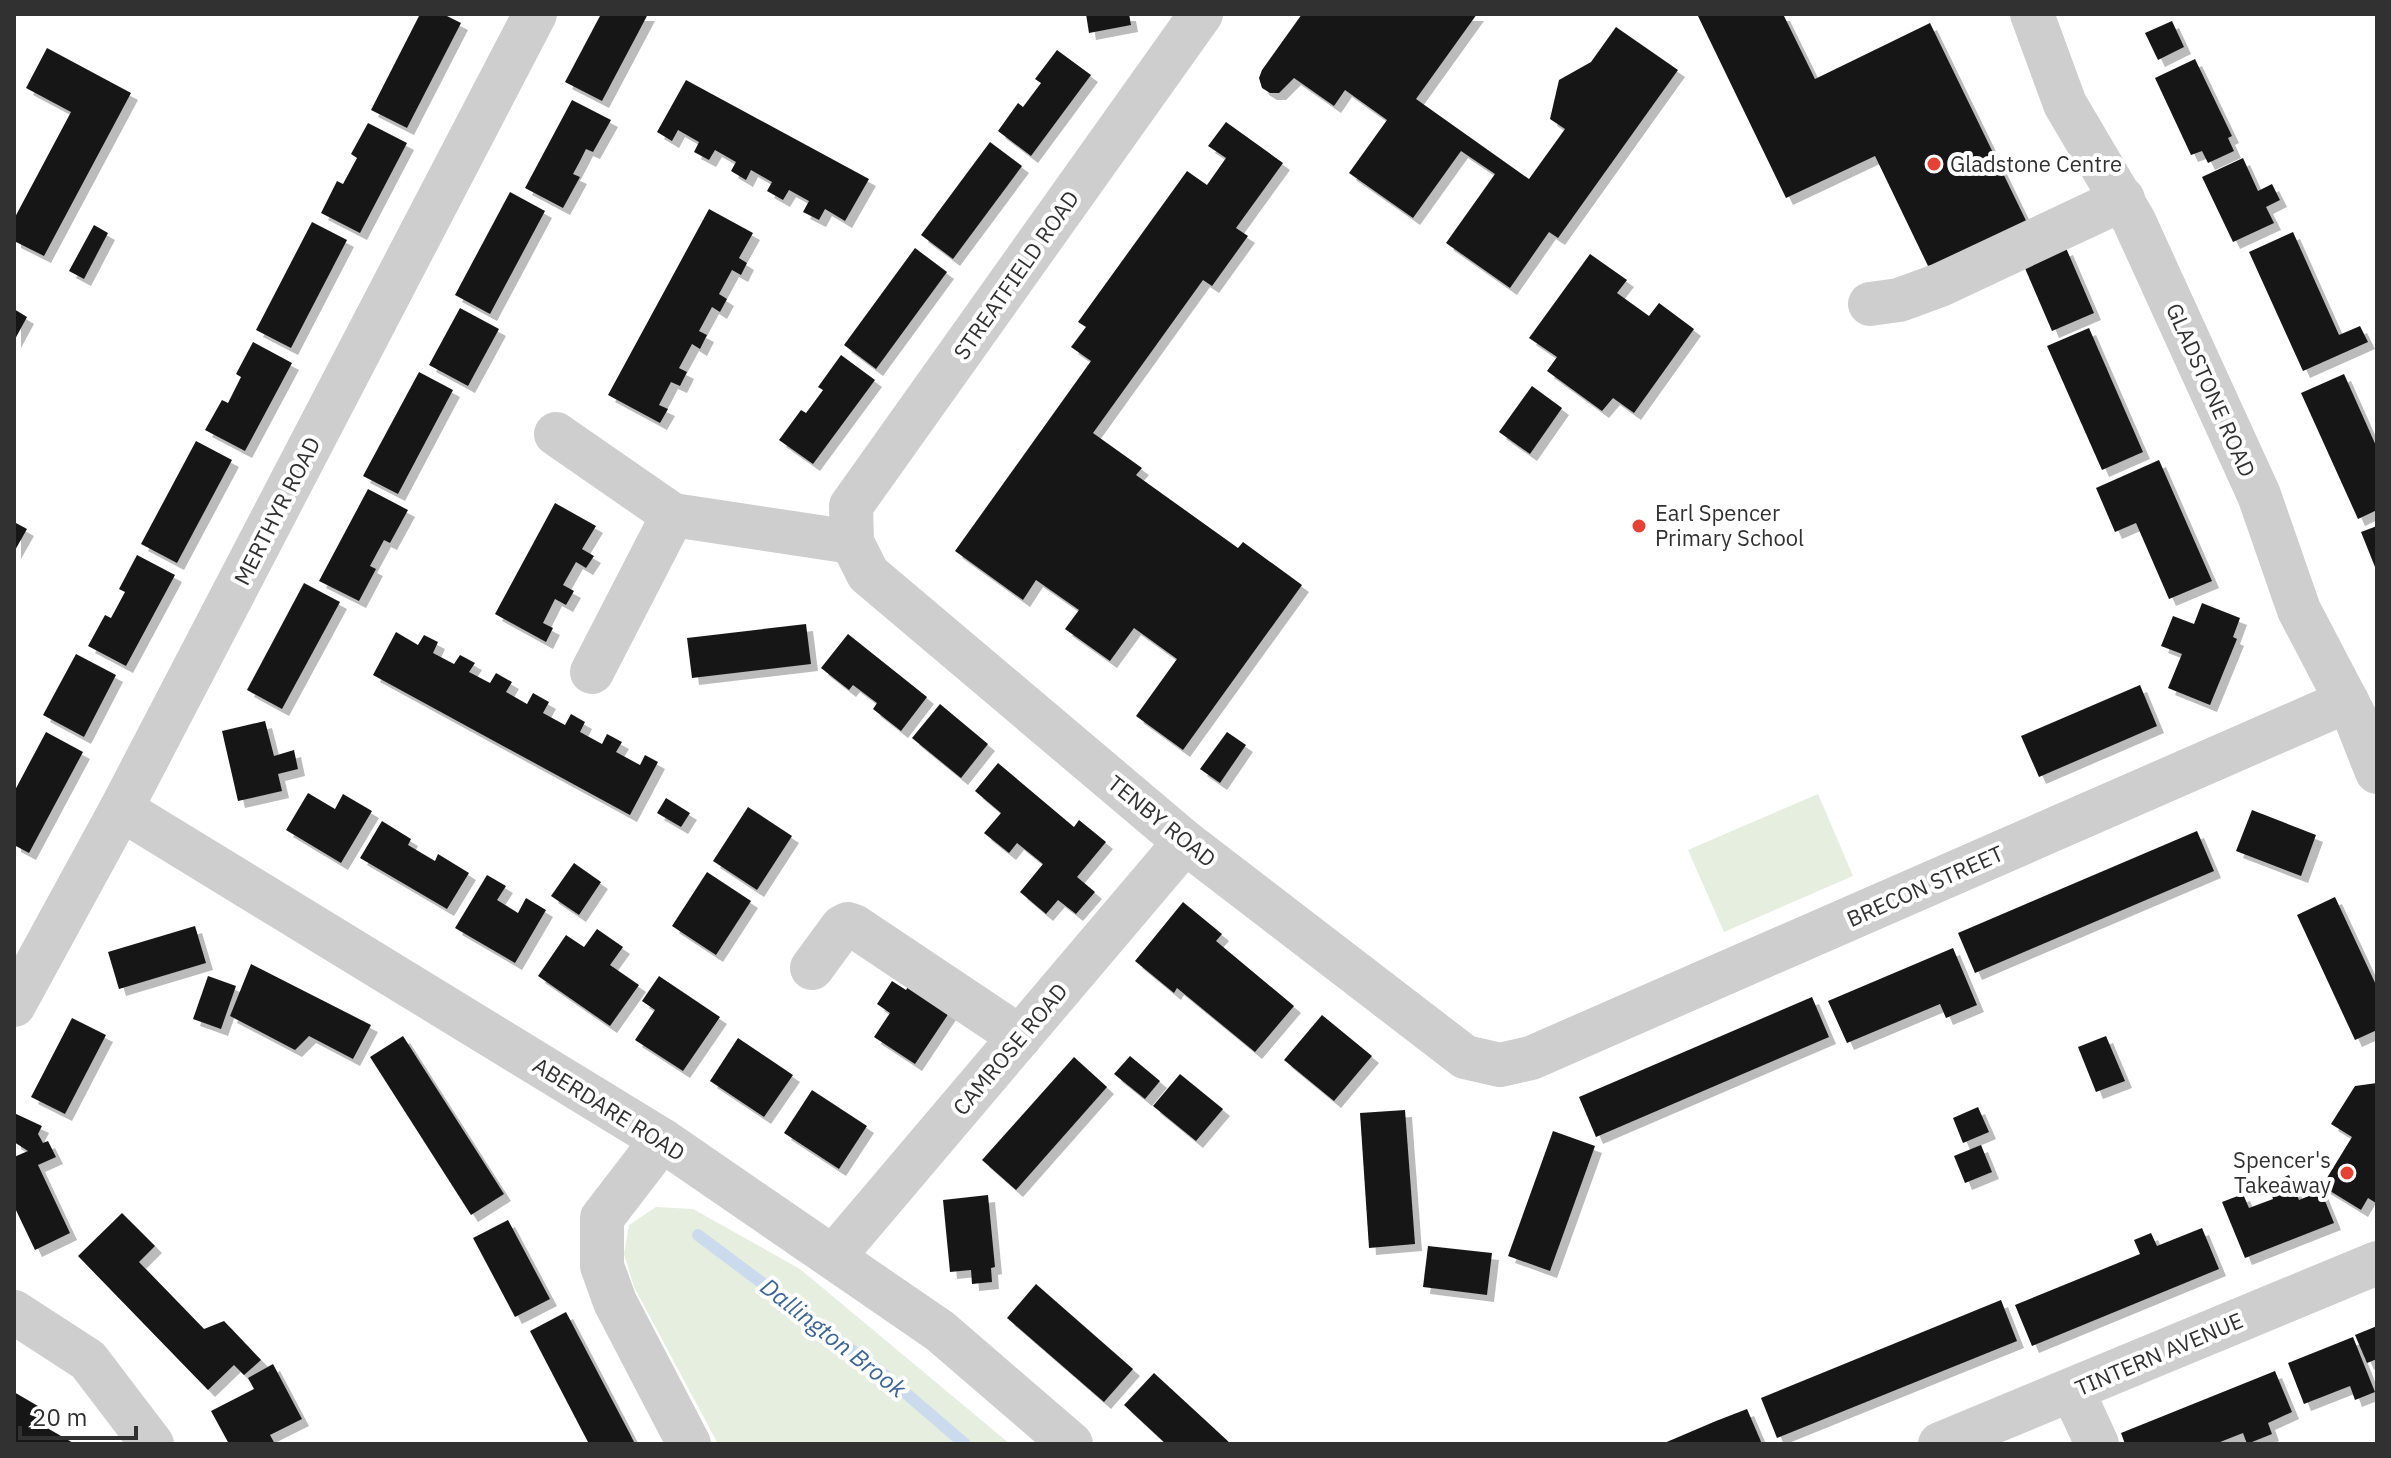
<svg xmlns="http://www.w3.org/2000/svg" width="2391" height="1458" font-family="'IBM Plex Sans',sans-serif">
<defs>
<filter id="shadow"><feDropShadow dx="7" dy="7" stdDeviation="0" flood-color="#0004"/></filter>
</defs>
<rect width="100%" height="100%" fill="#fff"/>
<!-- green -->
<g fill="#e5eedf">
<path d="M1818 794 1853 876 1724 932 1688 850Z"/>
<path d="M656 1207 693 1209 800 1269 1010 1444H718L634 1287 624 1254 629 1225Z"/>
</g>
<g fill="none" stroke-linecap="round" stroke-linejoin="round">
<!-- stream -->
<path stroke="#cbdbed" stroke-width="12" d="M698 1235 881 1372 965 1444"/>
</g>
<!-- building -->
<g fill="#181818" filter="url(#shadow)">
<path d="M420 14H443L461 23 407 128 371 110Z"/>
<path d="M601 14H648L602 101 565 82Z"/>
<path d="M1086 14H1129L1131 25 1089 33Z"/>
<path d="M1302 14H1477L1416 99 1529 179 1565 129 1550 119 1559 80 1591 62 1616 27 1678 70 1558 238 1549 232 1510 288 1446 243 1495 174 1461 151 1413 218 1349 173 1387 120 1345 90 1334 106 1294 78 1279 93H1270L1262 88 1259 78 1262 70Z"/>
<path d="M1697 14H1783L1815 79 1930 23 2032 233 1929 268 1875 156 1786 198Z"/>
<path d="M2172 21 2184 47 2158 60 2145 33Z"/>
<path d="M47 48 131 93 44 256 14 241V219L71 112 26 88Z"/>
<path d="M1057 50 1091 75 1031 156 998 131 1018 103 1023 107 1041 83 1035 79Z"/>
<path d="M2195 59 2232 136 2228 138 2234 151 2208 163 2202 151 2191 155 2155 78Z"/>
<path d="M686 80 869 179 845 221 825 209 819 220 803 212 809 201 789 190 783 200 767 191 772 182 751 170 746 180 731 171 736 162 715 150 709 160 694 152 699 142 678 130 672 141 657 132Z"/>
<path d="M572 100 611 120 593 152 586 149 580 161 573 174 580 177 563 208 525 188Z"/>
<path d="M1226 122 1283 163 1236 228 1248 236 1212 286 1203 280 1093 433 1142 468 1136 475 1238 548 1243 542 1302 585 1183 750 1136 716 1177 659 1134 628 1110 661 1065 629 1079 610 1036 580 1023 600 955 551 1091 361 1071 347 1086 327 1078 322 1187 171 1207 185 1226 158 1208 146Z"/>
<path d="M368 123 407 143 360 233 321 213 337 181 343 184 357 158 351 154Z"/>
<path d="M990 142 1022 166 953 259 921 235Z"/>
<path d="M2243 158 2258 191 2272 184 2280 200 2266 207 2274 223 2233 242 2202 177Z"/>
<path d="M510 192 545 211 490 314 455 295Z"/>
<path d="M709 209 753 233 739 258 747 263 741 275 732 270 719 294 727 299 720 312 712 307 699 331 707 335 700 349 692 344 679 368 687 372 680 386 671 382 659 405 668 409 660 423 608 395Z"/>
<path d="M312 222 347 240 291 348 256 330Z"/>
<path d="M94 225 108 233 84 279 69 271Z"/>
<path d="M2293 232 2339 335 2360 326 2368 342 2303 371 2249 252Z"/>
<path d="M915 248 947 272 876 369 844 345Z"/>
<path d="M2066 248 2094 313 2052 331 2024 266Z"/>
<path d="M1590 254 1627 280 1617 293 1649 316 1659 303 1694 329 1634 413 1613 398 1602 411 1547 371 1557 357 1529 338Z"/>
<path d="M460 308 499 329 468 386 429 365Z"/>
<path d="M14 309 27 317 14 341Z"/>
<path d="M2089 328 2143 452 2102 470 2047 346Z"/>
<path d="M253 342 292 363 245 451 205 430 222 400 228 403 241 377 236 374Z"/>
<path d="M841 355 875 380 813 464 779 440 801 410 806 413 815 401 823 390 818 387Z"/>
<path d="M419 372 453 390 398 494 363 476Z"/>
<path d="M2344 374 2377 448V510L2358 519 2301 393Z"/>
<path d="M1532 386 1562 408 1530 454 1499 432Z"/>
<path d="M196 441 232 460 177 563 141 544Z"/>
<path d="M2159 460 2212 581 2169 599 2136 523 2115 532 2096 488Z"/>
<path d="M368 489 408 510 390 543 384 540 370 566 376 569 359 601 319 581Z"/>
<path d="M555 503 596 526 582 549 594 556 586 568 576 562 563 585 574 591 566 605 555 599 543 623 553 628 546 642 495 614Z"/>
<path d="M14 522 27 529 14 552Z"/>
<path d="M2377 526V572L2361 532Z"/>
<path d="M137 555 175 575 126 666 88 646 105 615 111 618 125 592 119 589Z"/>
<path d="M304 583 340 602 282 709 247 690Z"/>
<path d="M2202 603 2240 618 2233 637 2237 639 2210 705 2168 688 2182 654 2161 646 2173 616 2194 624Z"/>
<path d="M806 624 811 664 692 678 687 638Z"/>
<path d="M396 632 418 645 424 635 438 642 433 653 454 664 460 655 475 663 469 672 490 683 496 673 512 682 506 692 527 704 533 693 549 702 543 713 565 725 571 714 585 722 580 732 602 744 607 734 622 742 616 752 640 765 645 755 658 762 630 815 373 675Z"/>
<path d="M848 634 927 697 901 731 873 709 877 703 853 685 849 690 821 668Z"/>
<path d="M76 654 116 675 84 737 43 715Z"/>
<path d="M2140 685 2157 726 2039 777 2021 736Z"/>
<path d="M940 704 988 744 961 778 912 738Z"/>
<path d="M265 721 274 756 294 750 298 769 278 774 282 791 238 801 222 731Z"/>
<path d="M46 732 83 752 29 853 14 845V792Z"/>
<path d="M1227 732 1246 745 1220 783 1200 769Z"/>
<path d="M998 763 1074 827 1079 820 1106 842 1077 877 1095 892 1076 914 1058 900 1046 914 1020 892 1043 864 1017 843 1009 853 984 833 1001 813 975 791Z"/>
<path d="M308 793 335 809 343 794 372 811 341 863 286 830Z"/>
<path d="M666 798 690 813 681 827 657 813Z"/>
<path d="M748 807 792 836 757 890 713 861Z"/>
<path d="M2252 810 2316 835 2301 876 2236 851Z"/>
<path d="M382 821 411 839 408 845 435 861 438 854 469 873 447 909 360 858Z"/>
<path d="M2197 831 2214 871 1975 973 1958 933Z"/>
<path d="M574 863 601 882 579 915 551 896Z"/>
<path d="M707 872 751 901 716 955 672 926Z"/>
<path d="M487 875 506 886 497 900 518 913 526 898 546 910 515 963 455 928Z"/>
<path d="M2335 897 2377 987V1030L2355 1040 2297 915Z"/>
<path d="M1183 902 1222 934 1216 941 1294 1006 1255 1052 1177 988 1174 993 1135 961Z"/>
<path d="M195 926 206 963 119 989 108 952Z"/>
<path d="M597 929 623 947 610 965 639 985 610 1026 538 976 566 935 584 947Z"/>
<path d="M1953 948 1977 1005 1946 1018 1940 1004 1847 1043 1828 1001Z"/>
<path d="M251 964 371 1025 353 1059 309 1036 295 1050 230 1016Z"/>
<path d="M208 976 236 986 221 1029 193 1019Z"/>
<path d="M659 976 720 1017 683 1071 635 1040 655 1010 642 1001Z"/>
<path d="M914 977 955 1004 915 1064 874 1037 890 1013 877 1004 892 981 906 990Z"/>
<path d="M1812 997 1829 1037 1596 1137 1579 1097Z"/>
<path d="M1322 1015 1372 1056 1334 1101 1284 1060Z"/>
<path d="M72 1018 106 1035 65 1114 31 1097Z"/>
<path d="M403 1036 504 1194 471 1215 370 1057Z"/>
<path d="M2106 1036 2125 1081 2096 1092 2078 1047Z"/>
<path d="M738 1038 793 1075 764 1117 710 1081Z"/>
<path d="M1130 1056 1160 1081 1145 1099 1114 1074Z"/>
<path d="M1074 1057 1107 1087 1016 1190 982 1160Z"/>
<path d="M1180 1074 1223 1109 1196 1141 1153 1106Z"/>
<path d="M2377 1083V1200L2376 1203 2368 1198 2361 1210 2322 1186 2352 1137 2331 1124 2355 1086Z"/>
<path d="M812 1090 867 1126 839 1169 784 1133Z"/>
<path d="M1978 1107 1989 1132 1963 1143 1953 1118Z"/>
<path d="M1405 1110 1415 1244 1369 1248 1360 1113Z"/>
<path d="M14 1113 42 1126 38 1134 43 1143 48 1141 56 1157 38 1165 70 1233 35 1250 14 1206V1157L28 1151 14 1142Z"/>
<path d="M1553 1131 1595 1146 1550 1271 1508 1256Z"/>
<path d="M1981 1145 1992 1172 1965 1183 1954 1156Z"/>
<path d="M2289 1175 2299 1200 2321 1191 2334 1223 2245 1258 2222 1202 2243 1194 2249 1208 2273 1199 2268 1184Z"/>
<path d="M988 1195 995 1267 991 1268 992 1282 972 1284 971 1270 950 1272 943 1200Z"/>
<path d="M122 1213 155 1246 139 1262 204 1329 224 1321 261 1360 244 1375 234 1365 208 1390 78 1256Z"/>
<path d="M508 1220 550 1299 515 1317 473 1238Z"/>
<path d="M2202 1228 2219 1269 2032 1346 2015 1305 2140 1254 2134 1240 2151 1233 2157 1246Z"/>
<path d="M1428 1246 1492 1253 1487 1295 1423 1287Z"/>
<path d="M1036 1284 1133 1369 1104 1402 1007 1318Z"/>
<path d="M2001 1300 2017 1341 1777 1438 1761 1398Z"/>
<path d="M566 1312 630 1434 635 1444H589L530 1331Z"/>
<path d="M2377 1326V1359L2367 1363 2355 1335Z"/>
<path d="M2353 1337 2375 1392 2355 1400 2350 1386 2304 1404 2288 1363Z"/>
<path d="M273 1364 302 1419 270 1435 275 1444H229L211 1411 254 1389 248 1378Z"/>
<path d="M2275 1371 2292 1412 2268 1423 2272 1434 2247 1444 2243 1433 2215 1444H2125L2121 1433Z"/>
<path d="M1154 1373 1204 1419 1231 1444H1166L1124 1405Z"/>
<path d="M14 1392 43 1409 35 1421 75 1444H17L14 1441Z"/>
<path d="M1747 1409 1762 1444H1662L1716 1421Z"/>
</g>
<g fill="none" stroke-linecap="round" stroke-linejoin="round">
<!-- minor -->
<g stroke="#cecece" stroke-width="44">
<path d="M1201 14 851 506 852 542 868 574 1185 842 1465 1057 1500 1065 1531 1058 2347 701"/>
<path d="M2032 14 2065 104 2134 221 2259 495 2299 610 2356 719 2377 772"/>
<path d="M1870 304 1899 300 1940 285 2123 199"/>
<path d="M556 434 673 515 852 542"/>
<path d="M592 672 673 515"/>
<path d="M121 809 662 1140 940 1331 1071 1444"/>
<path d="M812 968 842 927 848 924 854 926 1020 1037"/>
<path d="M14 1005 121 809 535 14"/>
<path d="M662 1140 602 1218V1266L615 1302 689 1444"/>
<path d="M834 1256 1185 842"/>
<path d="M14 1312 88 1360 152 1444"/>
<path d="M2072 1390 2097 1444"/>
<path d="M1940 1444 2377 1263"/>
</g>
</g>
<!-- markers -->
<g fill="#e74133" stroke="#fff" stroke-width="3">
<circle cx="1934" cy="164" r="8"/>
<circle cx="1639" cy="526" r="8"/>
<circle cx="2347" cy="1173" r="8"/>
</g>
<g text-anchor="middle" stroke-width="8" stroke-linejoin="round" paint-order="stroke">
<!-- poi labels -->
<g font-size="22" fill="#313131" stroke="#fff" text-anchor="start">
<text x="1950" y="172">Gladstone Centre</text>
<text x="1655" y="521">Earl Spencer<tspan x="1655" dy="25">Primary School</tspan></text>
<text x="2331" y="1168" text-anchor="end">Spencer's<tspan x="2331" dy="25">Takeaway</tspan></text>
</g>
<!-- street labels -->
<g font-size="22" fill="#313131" stroke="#fff">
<text transform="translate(1016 275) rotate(-55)" y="8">STREATFIELD ROAD</text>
<text transform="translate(2211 390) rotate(66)" y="8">GLADSTONE ROAD</text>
<text transform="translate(277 511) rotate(-63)" y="8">MERTHYR ROAD</text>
<text transform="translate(1162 821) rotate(39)" y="8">TENBY ROAD</text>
<text transform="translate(1925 886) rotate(-24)" y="8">BRECON STREET</text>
<text transform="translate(1010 1049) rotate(-50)" y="8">CAMROSE ROAD</text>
<text transform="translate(609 1109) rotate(32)" y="8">ABERDARE ROAD</text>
<text transform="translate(2159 1354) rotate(-23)" y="8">TINTERN AVENUE</text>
</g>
<!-- water labels -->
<g font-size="24" font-style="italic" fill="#3d6695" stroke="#fff">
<text transform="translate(833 1338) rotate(38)" y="8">Dallington Brook</text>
</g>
</g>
<!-- border -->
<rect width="2391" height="1458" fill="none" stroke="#313131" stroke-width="32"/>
<!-- scale -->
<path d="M20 1426v12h116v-12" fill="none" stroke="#313131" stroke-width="4"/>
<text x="32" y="1426" font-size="24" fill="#313131" stroke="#ffffff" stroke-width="6" paint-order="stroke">20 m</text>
</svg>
